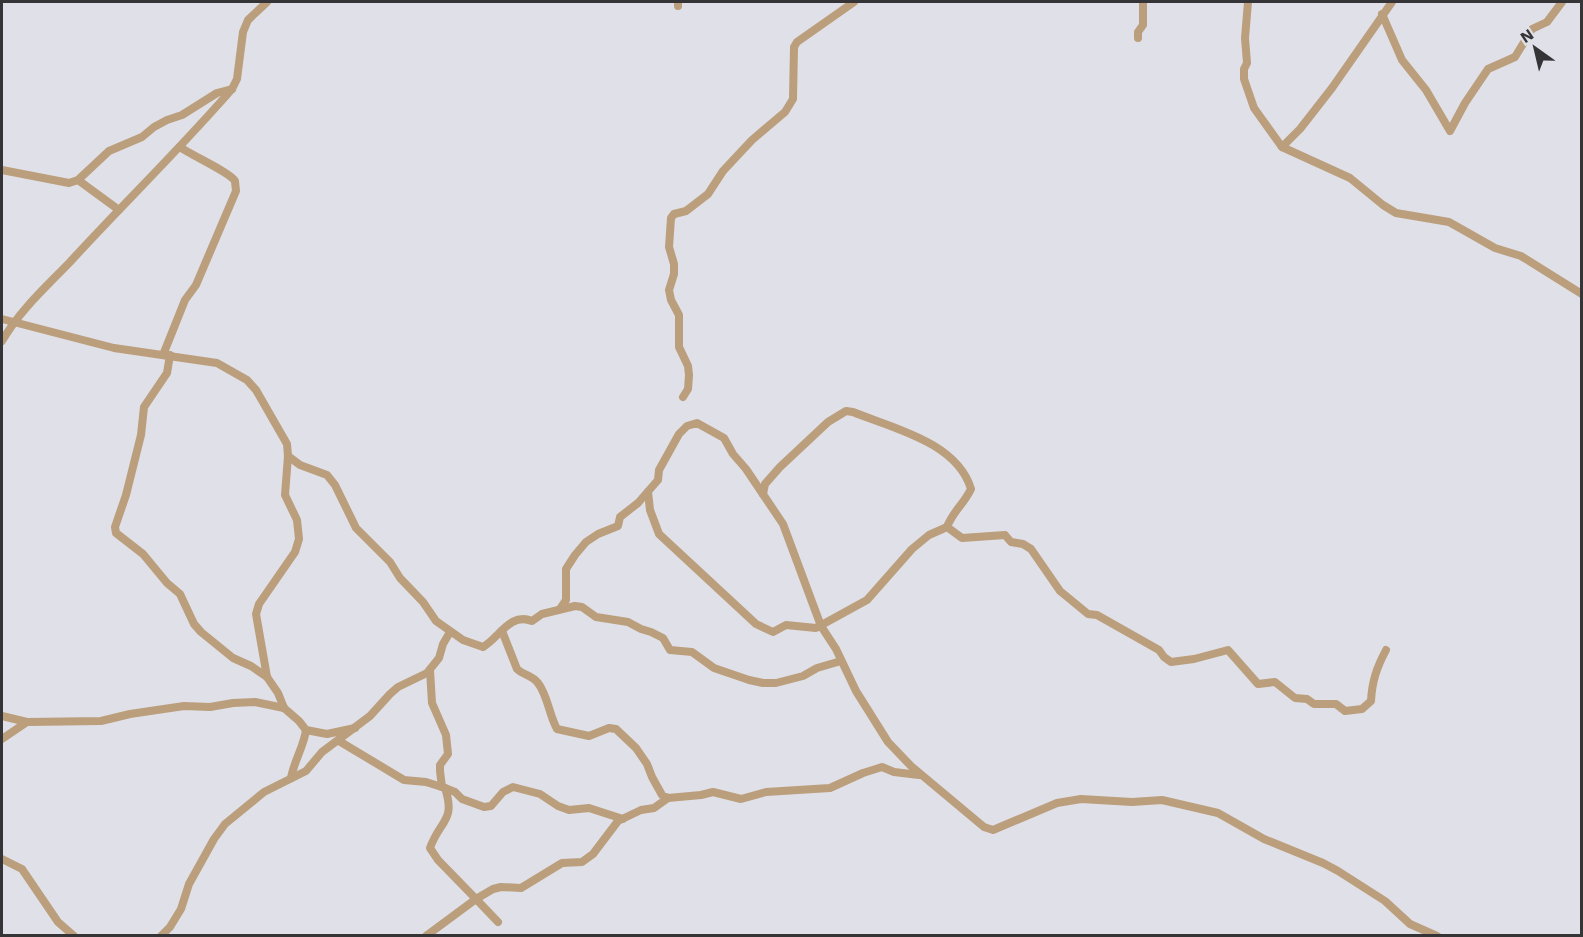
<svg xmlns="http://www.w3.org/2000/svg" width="1583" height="937" font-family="'Work Sans',sans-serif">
<rect width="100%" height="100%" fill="#e0e0e8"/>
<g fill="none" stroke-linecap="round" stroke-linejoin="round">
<!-- minor -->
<g stroke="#bb9e7b" stroke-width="8">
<path d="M678 2V6"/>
<path d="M1248 2 1245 38 1247 63 1244 69V79L1254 108 1282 147 1350 178 1383 205 1396 213 1449 222 1495 248 1521 256 1582 294"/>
<path d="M1382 14 1402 60 1426 90 1450 131 1465 103 1488 69 1515 57 1532 29 1547 22 1562 2"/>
<path d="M1138 38V32L1143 25V2"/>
<path d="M1282 147 1300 129 1332 88 1392 2"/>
<path d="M2 170 69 183 78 180 109 151 142 137 154 127 167 120 182 115 217 93 232 89"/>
<path d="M78 180 119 210"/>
<path d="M2 319 114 348 217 363 247 380 256 390 287 444 288 456 285 495 297 520 299 539 295 552 259 604 256 614 267 677 278 693 284 708 299 721 306 730 327 734 355 728"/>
<path d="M2 341C20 310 45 288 70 262 123 204 180 149 232 89L237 79 243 32 248 20 267 2"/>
<path d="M163 355 185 300 196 285 236 191C236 190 235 182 235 181 231 173 191 155 180 147"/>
<path d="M170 355 167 373 144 407 141 435 126 495 115 527 116 533 143 554 167 583 180 594 194 624 201 632 233 658 251 666 267 677"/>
<path d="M683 397 688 389 689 375 688 366 679 347V315L671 300 669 290 674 274V264L669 247 671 218 674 214 686 211 708 194 723 171 752 140 785 112 793 99 794 47 797 42 854 2"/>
<path d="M288 456 300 465 327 475 335 485 356 528 390 562 400 578 423 602 436 621 463 640 483 647C500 637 510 612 532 621L542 614 575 606 582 607 596 617 628 622 641 629 651 632 663 638 670 650 692 652 714 668 749 680 763 683H776L803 676 817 668 841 661"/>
<path d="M648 492 650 510 659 534 756 624 773 632 786 625 816 628 867 600 912 549 929 535 947 527 962 538 1005 535 1011 542 1023 544 1031 549 1060 591 1088 614 1097 615 1159 650 1164 657 1171 662 1194 659 1228 650 1258 684 1275 682 1295 698 1307 699 1314 704H1336L1345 711 1362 709 1371 701C1372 681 1377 667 1386 650"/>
<path d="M763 494 765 484 780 467 828 422 846 411 853 412C892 428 957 442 971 489 964 504 953 511 947 527"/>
<path d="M560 609 566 600V569L575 555 586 542 598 534 618 526 620 517 638 503 658 480 659 470 679 434 687 426 697 423 724 438 733 454 746 469 783 524 821 626 836 649 856 691 888 742 911 766 984 827 993 830 1057 803 1081 799 1132 802 1162 800 1218 813 1264 839 1323 863 1338 871 1385 901 1410 924 1437 936"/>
<path d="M502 631 517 669C523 675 532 675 538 683 548 696 549 715 557 729L589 736 609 728 616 729 636 748 647 764 652 777 662 795 668 798 701 795 713 792 741 799 766 792 830 788 863 773 882 767 894 772 919 775"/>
<path d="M430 670 432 703 446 735 448 754 440 765V771L442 787"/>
<path d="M2 716 27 722"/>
<path d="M2 739 27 722 101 721 130 714 184 706 210 707 233 703 255 702 284 708"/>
<path d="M339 741 404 780 426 782 445 788 455 792 462 799 484 807 491 806 503 792 513 787 540 794 558 806 569 810 589 808 623 819"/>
<path d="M291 778C294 761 304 746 306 730"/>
<path d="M2 859 22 869 58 922 74 936"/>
<path d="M498 922 476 899 493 889 501 887 521 888 562 863 582 862 593 854 618 821 641 810 654 808 668 798"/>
<path d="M161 936 170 927 181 909 189 884 214 839 225 824 264 792 306 771 322 752 370 716 390 694 398 687 427 673 439 658 443 644 450 632"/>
<path d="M426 936 476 899 438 860 430 848C440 820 456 821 445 788"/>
</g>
</g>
<!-- border -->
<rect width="1583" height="937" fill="none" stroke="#353538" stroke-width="6"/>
<!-- north arrow -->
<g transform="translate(1535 48) rotate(326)" stroke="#e0e0e8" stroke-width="4.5" paint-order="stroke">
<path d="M0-4.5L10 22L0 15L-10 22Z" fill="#353538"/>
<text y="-9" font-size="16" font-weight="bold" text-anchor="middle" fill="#353538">N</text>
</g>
</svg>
